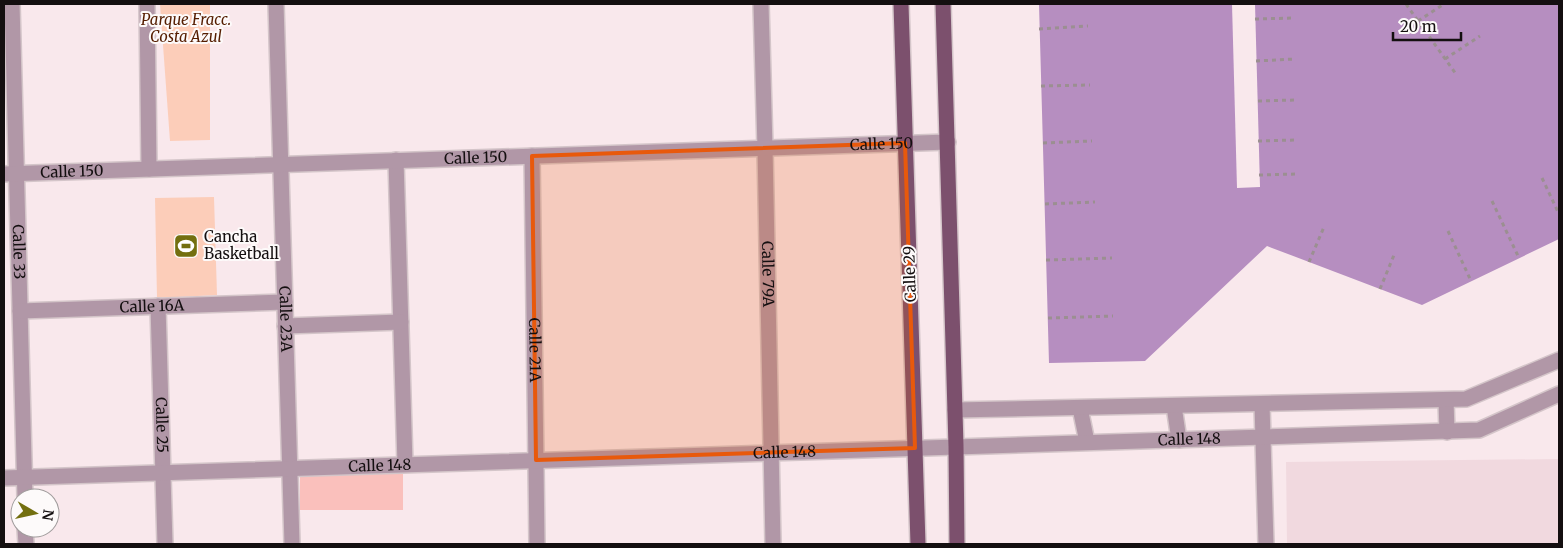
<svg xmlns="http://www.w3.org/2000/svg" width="1563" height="548" font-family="Merriweather,serif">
<rect width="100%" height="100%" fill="#f9e8ec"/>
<!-- built -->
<path fill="#f1d9df" d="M1559 459V544H1287L1286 462Z"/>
<!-- green -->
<g fill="#fccdb9">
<path d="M160 4H210V140L170 141Z"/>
<path d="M214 197 217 295 157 298 155 198Z"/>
</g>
<!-- water -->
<path fill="#b68ec0" d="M1039 4H1559V239L1422 305 1267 246 1145 361 1049 363Z"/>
<!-- pier -->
<path fill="#f9e8ec" d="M1232 4H1255L1260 187 1237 188Z"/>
<!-- building -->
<rect fill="#fac0bc" x="300" y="474" width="103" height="36"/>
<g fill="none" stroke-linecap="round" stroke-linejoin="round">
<defs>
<g id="minor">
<path id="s1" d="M12 4 25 498"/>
<path d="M147 4 149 169"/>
<path id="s2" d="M276 4 292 544"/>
<path id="s3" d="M761 4 765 148 773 544"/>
<path id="s4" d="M532 156 537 544"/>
<path d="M396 160 405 464"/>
<path id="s5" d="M4 174 948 142"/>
<path id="s6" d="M158 306 165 544"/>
<path id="s7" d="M20 311 285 302"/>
<path d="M285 326 401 322"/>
<path d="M1446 400 1447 432"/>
<path d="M1262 404 1266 544"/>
<path d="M1174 406 1179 440"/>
<path d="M1080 408 1087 442"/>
<path d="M955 410 1466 399 1559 360"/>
<path id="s8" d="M4 478 1479 430 1559 394"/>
<path d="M25 528 26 544"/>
</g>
<g id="major">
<path d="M901 4 918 544"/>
<path d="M943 4 956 446 957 544"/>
</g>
</defs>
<!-- minor casing -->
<use href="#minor" stroke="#d4c5c9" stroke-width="18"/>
<!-- major casing -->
<use href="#major" stroke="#d4c5c9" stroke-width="18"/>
<!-- path -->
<g stroke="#9b8f91" stroke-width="3" stroke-dasharray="4 4" stroke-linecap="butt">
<path d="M1406 4 1456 74"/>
<path d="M1255 19 1294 18"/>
<path d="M1418 21 1444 4"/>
<path d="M1039 29 1088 26"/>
<path d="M1445 59 1480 36"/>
<path d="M1256 61 1295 59"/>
<path d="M1041 86 1090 85"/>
<path d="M1258 101 1295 100"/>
<path d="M1258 141 1295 140"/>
<path d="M1043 143 1092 141"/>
<path d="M1259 175 1296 174"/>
<path d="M1542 178 1559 214"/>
<path d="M1492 201 1519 258"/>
<path d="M1045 204 1095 202"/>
<path d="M1448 231 1471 281"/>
<path d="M1046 260 1112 258"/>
<path d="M1309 262 1324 227"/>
<path d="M1380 289 1394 255"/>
<path d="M1048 318 1113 316"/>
</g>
<!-- minor -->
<use href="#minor" stroke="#b197a7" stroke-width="15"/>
<!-- major -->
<use href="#major" stroke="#7c506d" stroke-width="15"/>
</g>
<!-- marked area -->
<path fill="#e8590c" fill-opacity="0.2" stroke="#e8590c" stroke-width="4" stroke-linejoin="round" d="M905 143 915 448 536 460 532 156Z"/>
<!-- icons -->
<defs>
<symbol id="stadium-square" viewBox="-11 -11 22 22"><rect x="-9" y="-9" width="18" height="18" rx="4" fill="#736f0f" stroke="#fdfafa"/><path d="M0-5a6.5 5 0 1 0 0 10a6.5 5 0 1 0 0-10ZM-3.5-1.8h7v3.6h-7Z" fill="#fff"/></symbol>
</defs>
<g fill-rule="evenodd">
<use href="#stadium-square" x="172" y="232" width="28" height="28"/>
</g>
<g text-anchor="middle" stroke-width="4" stroke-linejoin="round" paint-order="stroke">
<!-- park labels -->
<g font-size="15" font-style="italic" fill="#551d00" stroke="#fdfafa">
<text x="186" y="25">Parque Fracc.<tspan x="186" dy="17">Costa Azul</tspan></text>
</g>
<!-- street labels -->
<g font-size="15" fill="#140f10" stroke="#fdfafa">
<text dy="5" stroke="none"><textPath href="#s5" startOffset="878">Calle 150</textPath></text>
<text dy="5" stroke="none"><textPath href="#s5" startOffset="472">Calle 150</textPath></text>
<text dy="5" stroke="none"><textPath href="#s5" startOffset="68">Calle 150</textPath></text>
<text dy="5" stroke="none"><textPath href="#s1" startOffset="248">Calle 33</textPath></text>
<text dy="5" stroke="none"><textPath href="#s3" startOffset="270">Calle 79A</textPath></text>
<text transform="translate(910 274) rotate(-92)" y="5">Calle 29</text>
<text dy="5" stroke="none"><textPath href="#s7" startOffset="132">Calle 16A</textPath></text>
<text dy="5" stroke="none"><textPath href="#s2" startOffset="315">Calle 23A</textPath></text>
<text dy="5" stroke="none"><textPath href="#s4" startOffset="194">Calle 21A</textPath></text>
<text dy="5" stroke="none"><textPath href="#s6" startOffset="119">Calle 25</textPath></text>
<text dy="5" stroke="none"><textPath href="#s8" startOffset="1186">Calle 148</textPath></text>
<text dy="5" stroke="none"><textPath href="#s8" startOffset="781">Calle 148</textPath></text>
<text dy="5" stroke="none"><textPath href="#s8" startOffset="376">Calle 148</textPath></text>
</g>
<!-- poi labels -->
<g font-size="15" fill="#140f10" stroke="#fdfafa" text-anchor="start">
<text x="204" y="242">Cancha<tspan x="204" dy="17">Basketball</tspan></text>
</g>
</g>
<!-- border -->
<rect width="1563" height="548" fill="none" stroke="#140f10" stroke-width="10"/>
<!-- north arrow -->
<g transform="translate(35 513) rotate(99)"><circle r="24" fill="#fdfafa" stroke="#a09c9c"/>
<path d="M0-4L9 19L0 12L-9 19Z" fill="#736f0f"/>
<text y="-8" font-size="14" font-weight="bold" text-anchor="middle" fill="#140f10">N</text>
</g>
<!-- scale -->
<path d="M1393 32v8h68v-8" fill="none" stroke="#140f10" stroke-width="2.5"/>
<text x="1400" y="32" font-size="15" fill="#140f10" stroke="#fdfafa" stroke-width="4" paint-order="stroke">20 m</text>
</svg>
